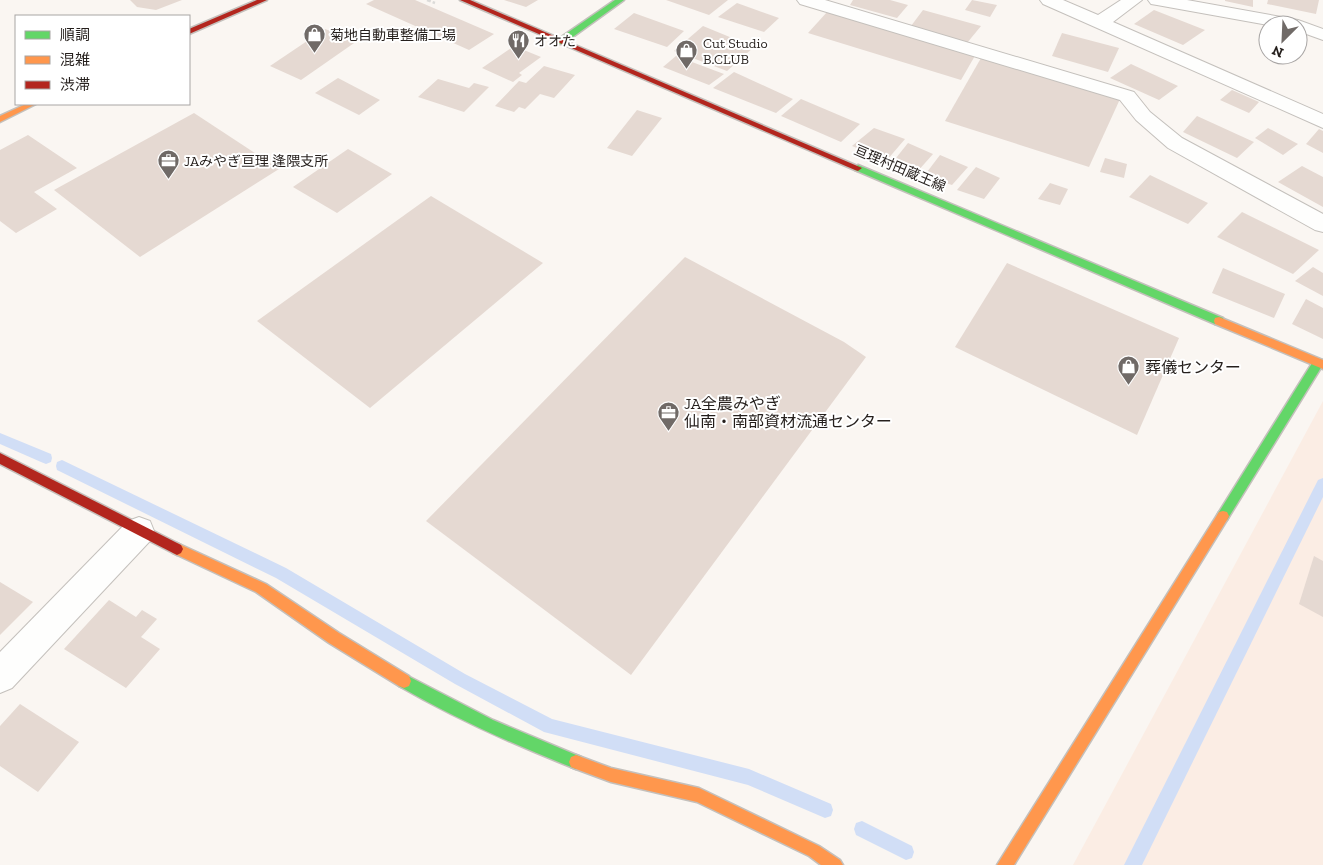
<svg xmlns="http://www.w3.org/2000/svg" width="1323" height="865" font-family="'Zilla Slab','Noto Sans JP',serif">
<rect width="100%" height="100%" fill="#faf6f2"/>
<!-- built -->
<path fill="#fbede4" d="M1323 401V865H1073Z"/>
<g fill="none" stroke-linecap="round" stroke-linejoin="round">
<!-- stream -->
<g fill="#d1def6" fill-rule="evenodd">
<path d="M0 433 51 454 52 458 51 462 46 464 41 462 0 444Z"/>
<path d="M62 460 286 568 465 674 552 719 749 769 831 804 833 810 831 816 825 818 748 785 544 732 455 684 276 578 57 470 56 466 57 462Z"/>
<path d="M1323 478V497L1142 865H1124L1318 480Z"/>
<path d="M862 821 912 846 914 852 912 858 906 860 856 835 854 829 856 823Z"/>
</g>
</g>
<!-- building -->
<g fill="#e5d9d2">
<path d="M130 0H182L156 10 137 7Z"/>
<path d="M374 0H415L494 34 469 50 366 4Z"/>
<path d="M504 0H538L526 7Z"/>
<path d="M666 0H728L709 15Z"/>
<path d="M853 0H890L908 5 897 18 850 5Z"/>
<path d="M972 0 997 5 990 17 965 10Z"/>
<path d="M1225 0H1253V7L1225 1Z"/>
<path d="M1268 0H1319L1316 14 1267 4Z"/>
<path d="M737 3 779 18 764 32 718 17Z"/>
<path d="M923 10 981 26 967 43 911 26Z"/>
<path d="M1154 10 1205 30 1183 45 1134 24Z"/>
<path d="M828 11 976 54 961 80 808 33Z"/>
<path d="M634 13 684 31 667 47 614 29Z"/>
<path d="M703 26 754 47 727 71 674 51Z"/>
<path d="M325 29 357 41 301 80 270 66Z"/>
<path d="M1062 33 1119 48 1108 72 1052 56Z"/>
<path d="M514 46 541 57 519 73 522 75 513 82 482 68Z"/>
<path d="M676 56 724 74 709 85 663 67Z"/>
<path d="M981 58 1120 99 1089 167 945 121Z"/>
<path d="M1131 64 1178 86 1159 100 1110 78Z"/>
<path d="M544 66 575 75 554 98 540 94 525 109 519 107 514 112 495 106 519 81 526 83Z"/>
<path d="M734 72 793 99 776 113 713 88Z"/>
<path d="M338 78 380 100 359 115 315 93Z"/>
<path d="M438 79 469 88 474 83 489 87 464 112 418 97Z"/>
<path d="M1232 90 1259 102 1249 113 1220 100Z"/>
<path d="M801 99 860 124 841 142 781 116Z"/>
<path d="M637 110 662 118 632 156 607 148Z"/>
<path d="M194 113 279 169 140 257 54 190Z"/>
<path d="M1197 116 1254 142 1237 158 1183 132Z"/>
<path d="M874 128 905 139 887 160 852 146Z"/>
<path d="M1268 128 1298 144 1283 155 1255 138Z"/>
<path d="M1319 129 1323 131V153L1306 144Z"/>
<path d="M28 135 77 168 34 192 57 209 16 233 0 221V150Z"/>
<path d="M908 143 933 154 917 172 892 163Z"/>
<path d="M348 149 392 174 337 213 293 187Z"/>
<path d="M940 155 968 167 952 185 924 176Z"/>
<path d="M1105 158 1127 164 1124 178 1100 172Z"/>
<path d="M1302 166 1323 177V207L1278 182Z"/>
<path d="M976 167 1000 178 984 199 957 190Z"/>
<path d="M1150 175 1208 203 1188 224 1129 197Z"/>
<path d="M1050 183 1068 189 1060 205 1038 199Z"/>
<path d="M431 196 543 263 370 408 257 321Z"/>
<path d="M1242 212 1319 250 1293 274 1217 237Z"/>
<path d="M685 257 844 342 866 357 631 675 426 521Z"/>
<path d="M1007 263 1179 338 1137 435 955 347Z"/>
<path d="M1313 267 1323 273V296L1295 281Z"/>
<path d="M1223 268 1285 294 1274 318 1212 293Z"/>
<path d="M1306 299 1323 308V339L1292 324Z"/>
<path d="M1314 556 1323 561V617L1299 604Z"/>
<path d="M0 582 33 602 0 635Z"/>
<path d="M109 600 136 617 142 610 157 619 141 637 160 649 126 688 64 649Z"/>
<path d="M20 704 79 742 38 792 0 766V726Z"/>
</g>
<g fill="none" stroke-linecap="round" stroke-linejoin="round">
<defs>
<g id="street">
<path d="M797 0H825L1134 92 1150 112 1182 138 1323 214V232L1315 230 1168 148 1136 120 1120 100 800 4Z"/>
<path d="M1040 0H1063L1098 15 1121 0H1142L1113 22 1323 114V128L1043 4Z"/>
<path d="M1148 0H1187L1298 20 1323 29V40L1298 31V25H1268L1157 5 1151 4Z"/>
<path d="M139 517 150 521 154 531 150 541 12 688 0 693V652L128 521Z"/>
</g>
<g id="fast">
<path d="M615 0H624L563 44H557V40Z"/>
<path d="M858 165 1223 318 1224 321 1223 324H1215L855 170 854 168Z"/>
<path d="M1318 359 1322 360V366L1227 520 1223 521 1219 520 1217 516 1219 512 1314 360Z"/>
<path d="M404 674 493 720 581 757 583 762 581 767 576 769C515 745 456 719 399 686L397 681 399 676Z"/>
</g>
<g id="slow">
<path d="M26 104H36L0 122V116Z"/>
<path d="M1219 317 1323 360V369L1215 324 1214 321 1215 318Z"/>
<path d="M1223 511 1227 512 1229 516 1227 520 1014 865H997L1219 512Z"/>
<path d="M177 543 266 584 339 633 409 676 411 681 409 686 404 688 399 686 329 643 256 592 173 553 171 549 173 545Z"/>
<path d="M576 755 611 768 699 788 819 846 840 860 843 865H821L809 856 697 802 611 782 576 769 571 767 569 762 571 757Z"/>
</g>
<g id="jam">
<path d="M257 0H267L189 34V29Z"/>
<path d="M460 0H470L862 168 858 171 855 170Z"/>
<path d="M0 453 181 545 183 549 181 553 177 555 173 553 0 464Z"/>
</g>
</defs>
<!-- street casing -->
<use href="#street" stroke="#c4c0bc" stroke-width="2"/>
<!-- fast casing -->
<use href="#fast" stroke="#c4c0bc" stroke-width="3"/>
<!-- slow casing -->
<use href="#slow" stroke="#c4c0bc" stroke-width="3"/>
<!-- jam casing -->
<use href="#jam" stroke="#c4c0bc" stroke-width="3"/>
<!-- path -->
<path stroke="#dbdad8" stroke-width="2.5" stroke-dasharray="4 2" stroke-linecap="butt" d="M427 0 435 3"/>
<!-- street -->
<use href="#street" fill="#fefefd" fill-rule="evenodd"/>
<!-- fast -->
<use href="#fast" fill="#63d668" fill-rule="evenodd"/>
<!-- slow -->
<use href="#slow" fill="#ff974d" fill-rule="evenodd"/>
<!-- jam -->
<use href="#jam" fill="#b3261e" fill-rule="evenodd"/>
</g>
<!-- icons -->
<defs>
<symbol id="shop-pin" viewBox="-11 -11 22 30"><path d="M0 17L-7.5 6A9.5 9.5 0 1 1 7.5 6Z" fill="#706a67" stroke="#fff"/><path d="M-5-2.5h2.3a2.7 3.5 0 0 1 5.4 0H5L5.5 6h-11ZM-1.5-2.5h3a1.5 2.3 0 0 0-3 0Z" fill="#fff"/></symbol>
<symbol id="restaurant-pin" viewBox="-11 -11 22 30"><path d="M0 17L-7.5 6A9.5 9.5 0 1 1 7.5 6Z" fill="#706a67" stroke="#fff"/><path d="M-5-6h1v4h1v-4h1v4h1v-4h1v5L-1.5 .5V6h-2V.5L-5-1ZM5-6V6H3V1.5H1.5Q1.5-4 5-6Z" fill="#fff"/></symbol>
<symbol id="office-pin" viewBox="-11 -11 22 30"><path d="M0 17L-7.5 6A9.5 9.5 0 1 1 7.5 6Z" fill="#706a67" stroke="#fff"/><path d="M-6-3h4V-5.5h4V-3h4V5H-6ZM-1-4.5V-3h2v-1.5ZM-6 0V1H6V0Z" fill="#fff"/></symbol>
</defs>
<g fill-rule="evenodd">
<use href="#shop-pin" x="302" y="22" width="25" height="34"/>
<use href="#restaurant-pin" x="506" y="28" width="25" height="34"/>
<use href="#shop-pin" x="674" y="38" width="25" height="34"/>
<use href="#office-pin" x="156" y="148" width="25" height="34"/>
<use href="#shop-pin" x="1116" y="354" width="25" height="34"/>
<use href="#office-pin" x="656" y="400" width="25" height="34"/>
</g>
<g text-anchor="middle" stroke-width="4" stroke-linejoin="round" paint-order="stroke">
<!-- far-poi labels -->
<g font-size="14" fill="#251f1c" stroke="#fff" text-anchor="start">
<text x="330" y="40">菊地自動車整備工場</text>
<text x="534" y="46">オオた</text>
<text x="703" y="48">Cut Studio<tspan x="703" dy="16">B.CLUB</tspan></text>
<text x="184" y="166">JAみやぎ亘理 逢隈支所</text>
</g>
<!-- far-street labels -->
<g font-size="14" fill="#251f1c" stroke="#fff">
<text transform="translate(900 168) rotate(23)" y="5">亘理村田蔵王線</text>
</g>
<!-- poi labels -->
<g font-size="16" fill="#251f1c" stroke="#fff" text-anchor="start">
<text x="1145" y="373">葬儀センター</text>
<text x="684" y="409">JA全農みやぎ<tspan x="684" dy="18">仙南・南部資材流通センター</tspan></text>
</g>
</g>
<!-- legend -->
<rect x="15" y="15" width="175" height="90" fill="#ffffff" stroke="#a8a5a4"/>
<rect x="25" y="31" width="25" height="8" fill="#63d668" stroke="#a8a5a4"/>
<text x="60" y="40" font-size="15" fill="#251f1c">順調</text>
<rect x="25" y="56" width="25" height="8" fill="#ff974d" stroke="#a8a5a4"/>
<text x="60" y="65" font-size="15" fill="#251f1c">混雑</text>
<rect x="25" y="81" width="25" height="8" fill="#b3261e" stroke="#a8a5a4"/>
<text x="60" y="90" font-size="15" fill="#251f1c">渋滞</text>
<!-- north arrow -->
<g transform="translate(1283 40) rotate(204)"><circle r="24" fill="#ffffff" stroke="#a8a5a4"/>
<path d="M0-4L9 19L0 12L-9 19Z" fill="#706a67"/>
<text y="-8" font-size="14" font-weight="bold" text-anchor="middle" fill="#251f1c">N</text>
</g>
</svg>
